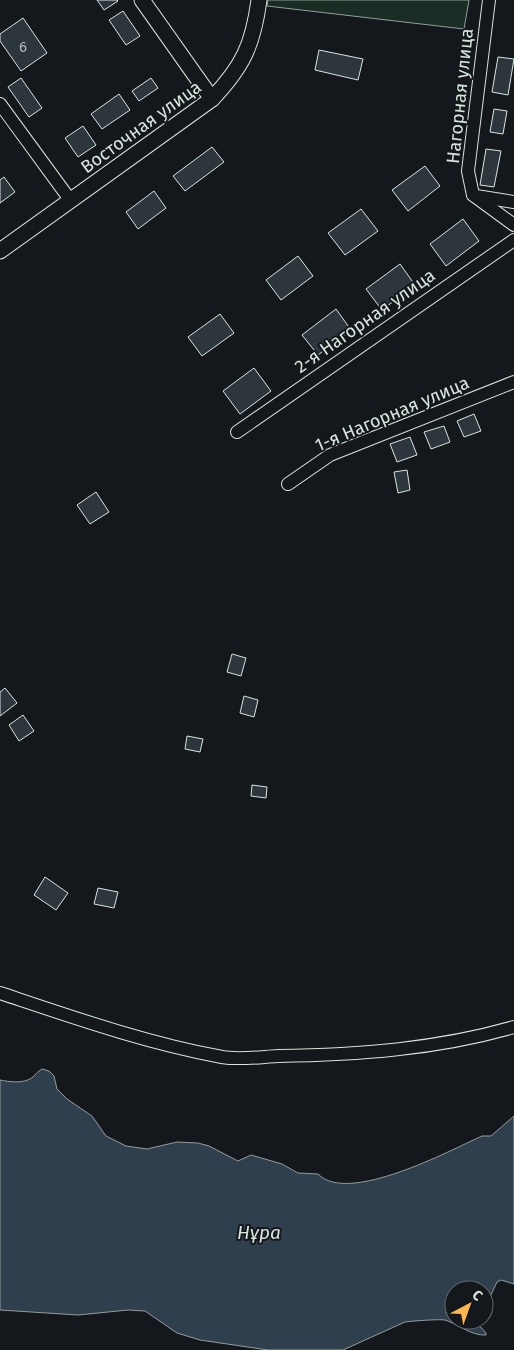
<svg xmlns="http://www.w3.org/2000/svg" width="514" height="1350" font-family="'Fira Sans',sans-serif">
<rect width="100%" height="100%" fill="#14181c"/>
<!-- green -->
<path fill="#1a2d24" stroke="#939e99" d="M268 0H469L464 29 267 6Z"/>
<!-- water -->
<path fill="#2f3f4d" stroke="#939e99" d="M42 1069 49 1071 54 1076 57 1089 67 1099 92 1116 106 1136 126 1146 147 1149 177 1142 198 1143 209 1146 238 1161 251 1155 282 1164 298 1173 318 1174C348 1205 449 1151 482 1136H491L514 1116V1284L501 1280 497 1282 487 1303H484V1290H454V1299L447 1306 446 1313 454 1316V1320C467 1320 478 1322 486 1333V1335C471 1336 458 1324 445 1320 439 1319 412 1321 405 1322L343 1350H268L200 1340 177 1333 145 1311 128 1310 78 1315 0 1310V1080C9 1082 25 1084 33 1077 36 1074 37 1072 42 1069Z"/>
<!-- building -->
<g fill="#2c363c" stroke="#d8e6dc">
<path d="M97 0H117L118 1 104 10Z"/>
<path d="M123 11 140 36 126 45 109 20Z"/>
<path d="M23 18 47 53 21 71 0 41V34Z"/>
<path d="M319 50 363 59 358 80 315 70Z"/>
<path d="M498 57 514 59 508 95 492 92Z"/>
<path d="M21 78 42 108 29 117 8 87Z"/>
<path d="M151 78 158 88 139 101 132 91Z"/>
<path d="M119 94 130 110 102 129 91 114Z"/>
<path d="M494 109 507 111 503 134 490 132Z"/>
<path d="M83 126 96 145 78 157 65 138Z"/>
<path d="M212 147 224 162 185 191 173 176Z"/>
<path d="M486 149 501 151 494 187 480 185Z"/>
<path d="M425 166 440 186 408 211 392 190Z"/>
<path d="M4 177 15 192 0 203V180Z"/>
<path d="M154 191 166 208 138 229 126 212Z"/>
<path d="M361 209 378 231 345 255 328 233Z"/>
<path d="M463 219 479 241 446 266 430 244Z"/>
<path d="M298 256 313 276 281 300 266 280Z"/>
<path d="M400 264 415 285 382 310 366 289Z"/>
<path d="M336 309 351 330 318 355 302 335Z"/>
<path d="M220 314 234 333 202 356 188 337Z"/>
<path d="M254 368 271 391 240 414 223 391Z"/>
<path d="M474 414 481 431 464 437 457 421Z"/>
<path d="M444 426 450 442 431 449 424 432Z"/>
<path d="M410 437 417 455 397 462 390 444Z"/>
<path d="M407 470 410 490 398 493 394 472Z"/>
<path d="M96 492 109 512 90 524 77 505Z"/>
<path d="M232 654 246 658 241 676 227 672Z"/>
<path d="M5 688 17 703 0 716V692Z"/>
<path d="M244 696 258 700 254 717 240 713Z"/>
<path d="M23 715 34 731 19 741 9 725Z"/>
<path d="M187 736 203 739 200 752 185 749Z"/>
<path d="M252 785 267 787 266 798 251 796Z"/>
<path d="M45 877 68 893 56 910 34 895Z"/>
<path d="M98 888 118 892 114 908 94 904Z"/>
</g>
<g fill="none" stroke-linecap="round" stroke-linejoin="round">
<defs>
<g id="minor">
<path d="M0 104 71 201"/>
<path d="M473 195 468 171 489 0"/>
<path d="M473 195 514 225"/>
<path d="M476 196 514 202"/>
<path d="M237 432 514 240"/>
<path d="M288 484 330 455 514 382"/>
<path d="M0 993C72 1017 146 1043 222 1057 239 1060 260 1057 278 1056 357 1055 438 1049 514 1027"/>
</g>
<g id="major">
<path d="M142 0 212 99"/>
<path d="M0 251 212 99C243 66 253 45 259 0"/>
</g>
</defs>
<!-- minor casing -->
<use href="#minor" stroke="#d8e6dc" stroke-width="14"/>
<!-- major casing -->
<use href="#major" stroke="#d8e6dc" stroke-width="17"/>
<!-- minor -->
<use href="#minor" stroke="#14181c" stroke-width="12"/>
<!-- major -->
<use href="#major" stroke="#14181c" stroke-width="15"/>
</g>
<g text-anchor="middle" stroke-width="4" stroke-linejoin="round" paint-order="stroke">
<!-- number labels -->
<g font-size="15" fill="#adbab4">
<text x="23" y="52">6</text>
</g>
<!-- street labels -->
<g font-size="18" fill="#d8e6dc" stroke="#14181c">
<text transform="translate(460 96) rotate(-84)" y="6">Нагорная улица</text>
<text transform="translate(141 127) rotate(-36)" y="6">Восточная улица</text>
<text transform="translate(365 321) rotate(-35)" y="6">2-я Нагорная улица</text>
<text transform="translate(392 414) rotate(-23)" y="6">1-я Нагорная улица</text>
</g>
<!-- water labels -->
<g font-size="19" font-style="italic" fill="#d8e6dc" stroke="#14181c">
<text x="259" y="1239">Нұра</text>
</g>
</g>
<!-- north arrow -->
<g transform="translate(469 1305) rotate(41)"><circle r="24" fill="#14181c" stroke="#626a69"/>
<path d="M0-4L9 19L0 12L-9 19Z" fill="#ffb74d"/>
<text y="-8" font-size="14" font-weight="bold" text-anchor="middle" fill="#d8e6dc">С</text>
</g>
</svg>
